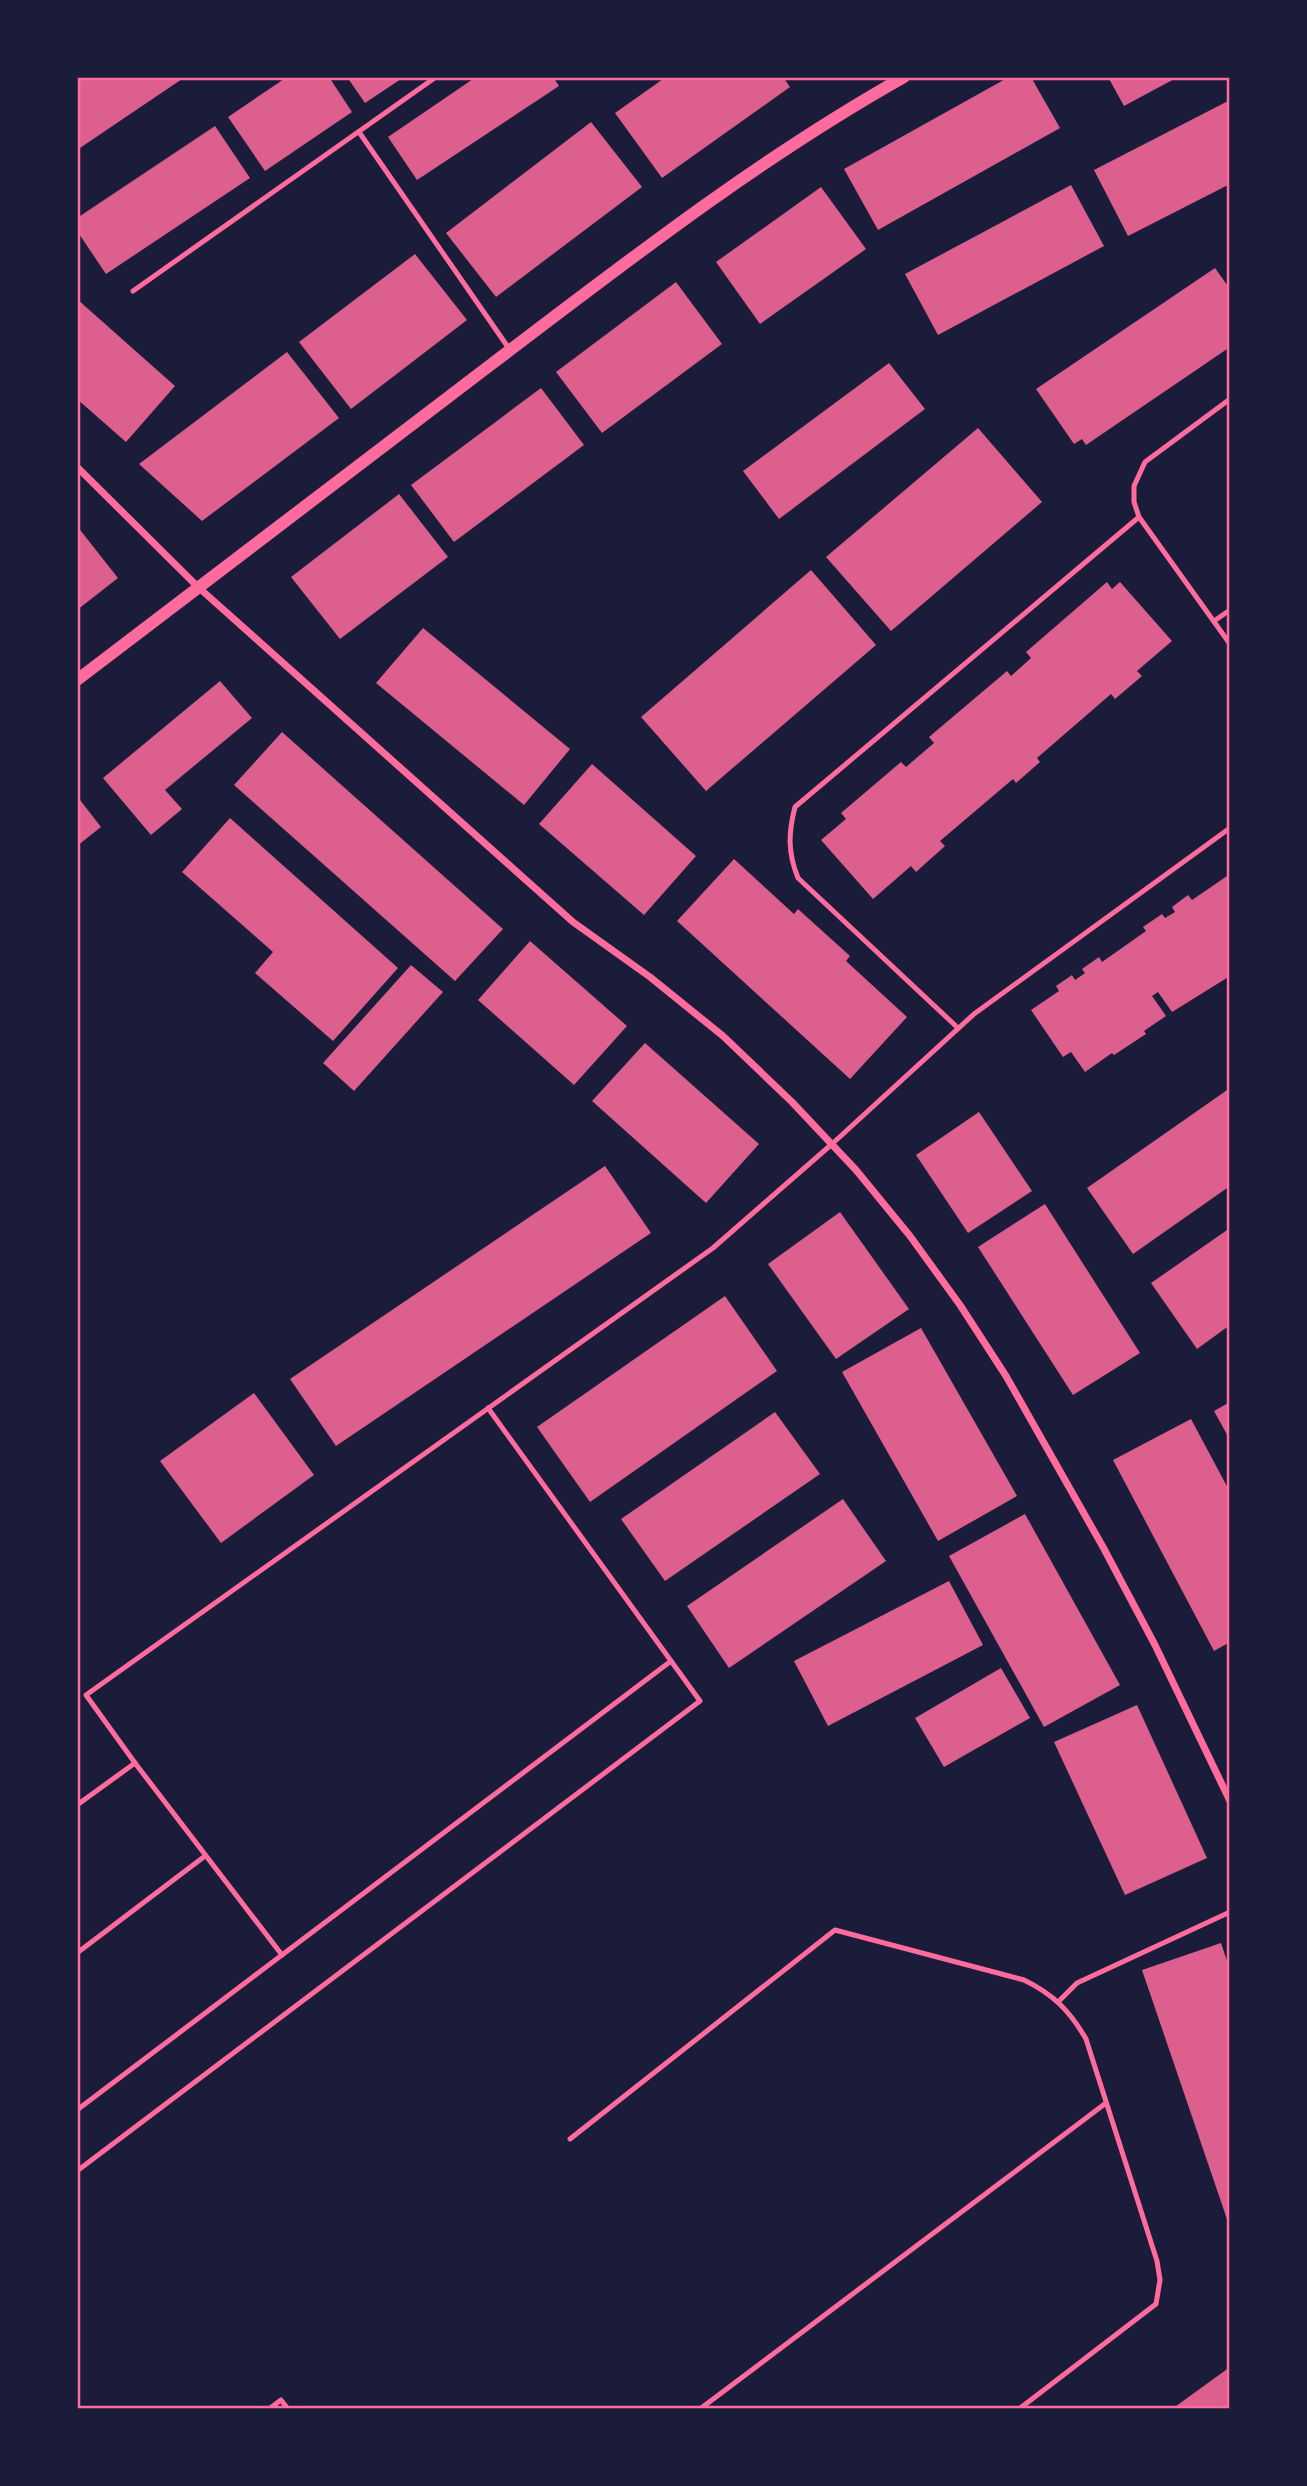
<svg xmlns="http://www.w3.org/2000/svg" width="1307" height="2486" font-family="Helvetica,sans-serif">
<rect width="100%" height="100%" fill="#1b1b3a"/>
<!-- building -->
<g fill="#dd5f8e">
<path d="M77 77H185L77 150Z"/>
<path d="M287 77H329L352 112 265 171 228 117Z"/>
<path d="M347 77H404L365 103Z"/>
<path d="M476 77H553L559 86 417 180 388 137Z"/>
<path d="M666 77H783L790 87 662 178 615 113Z"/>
<path d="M1009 77H1031L1060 128 878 230 844 169Z"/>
<path d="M1108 77H1178L1124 106Z"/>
<path d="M1230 100V184L1128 236 1094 170Z"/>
<path d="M591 122 642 187 496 297 446 233Z"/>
<path d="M215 126 250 178 106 274 77 231V218Z"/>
<path d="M1071 185 1104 246 938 335 905 274Z"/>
<path d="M821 187 866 249 760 324 716 262Z"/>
<path d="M415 254 467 320 351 409 299 342Z"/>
<path d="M1215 268 1230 289V347L1086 445 1082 439 1074 444 1036 389Z"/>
<path d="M676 282 722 344 602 433 556 372Z"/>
<path d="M77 299 175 386 126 442 77 399Z"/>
<path d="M287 352 339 418 202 521 139 464Z"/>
<path d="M889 363 925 409 779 519 743 471Z"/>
<path d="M541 388 584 445 454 542 411 485Z"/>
<path d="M978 428 1042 502 891 631 826 557Z"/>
<path d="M399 494 448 557 340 639 291 577Z"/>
<path d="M77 526 118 578 77 610Z"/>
<path d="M811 570 876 645 706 791 641 717Z"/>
<path d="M1107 582 1112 589 1120 582 1172 641 1137 671 1142 676 1115 699 1111 694 1037 758 1040 762 1016 783 1013 779 940 841 945 846 916 872 911 866 873 899 821 840 846 819 841 813 901 762 906 767 934 743 929 737 1007 671 1011 676 1031 658 1026 652Z"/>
<path d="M423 628 570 749 524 805 376 683Z"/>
<path d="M220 681 252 718 165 790 182 809 151 835 103 778Z"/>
<path d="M282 732 503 929 455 981 234 785Z"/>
<path d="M592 764 696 856 644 915 539 824Z"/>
<path d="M77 796 101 827 77 846Z"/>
<path d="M230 818 398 968 333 1041 255 973 273 952 182 872Z"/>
<path d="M734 859 794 914 798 909 850 956 846 961 907 1017 850 1079 677 921Z"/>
<path d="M1230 874V976L1172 1012 1158 992 1152 996 1166 1016 1144 1031 1146 1034 1114 1055 1112 1053 1085 1072 1071 1052 1063 1057 1031 1010 1059 991 1056 986 1072 975 1075 980 1085 973 1082 969 1099 957 1102 962 1146 931 1143 927 1162 914 1165 918 1175 912 1172 907 1188 895 1192 900Z"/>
<path d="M530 941 627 1026 574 1085 478 1000Z"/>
<path d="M411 965 443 992 354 1091 323 1063Z"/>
<path d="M645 1043 759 1144 706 1203 592 1101Z"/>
<path d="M1230 1088V1186L1133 1254 1087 1188Z"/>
<path d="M979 1112 1032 1191 968 1233 916 1155Z"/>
<path d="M605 1166 651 1233 336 1446 290 1379Z"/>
<path d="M1045 1204 1140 1353 1073 1395 978 1247Z"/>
<path d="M840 1212 909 1309 836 1359 768 1264Z"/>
<path d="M1230 1228V1325L1197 1349 1151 1283Z"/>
<path d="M725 1296 777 1371 590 1502 537 1427Z"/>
<path d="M921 1328 1017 1496 938 1541 842 1372Z"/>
<path d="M254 1393 314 1475 221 1543 160 1461Z"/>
<path d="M1230 1402V1440L1214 1411Z"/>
<path d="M775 1412 820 1474 665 1581 621 1519Z"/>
<path d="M1191 1419 1230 1492V1642L1214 1651 1113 1460Z"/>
<path d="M843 1499 886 1561 729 1668 687 1606Z"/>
<path d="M1025 1514 1120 1685 1044 1727 949 1556Z"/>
<path d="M949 1581 983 1645 828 1726 794 1661Z"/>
<path d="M1001 1668 1030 1718 944 1767 915 1718Z"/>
<path d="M1137 1705 1207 1858 1125 1895 1054 1742Z"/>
<path d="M1221 1943 1230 1970V2228L1142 1970Z"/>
<path d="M1230 2367V2409H1172Z"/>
</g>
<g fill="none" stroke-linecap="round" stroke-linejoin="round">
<!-- service -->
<g stroke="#ff6b9d" stroke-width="5">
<path d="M359 132 510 350"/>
<path d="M133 291 436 77"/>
<path d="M1230 399 1145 462 1134 486V502L1139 517 1230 644"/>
<path d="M1214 621 1230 610"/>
<path d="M958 1028 798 878C788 853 788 834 795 807L1139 517"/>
<path d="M135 1763 282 1955"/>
<path d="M77 1805 135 1763 86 1695 713 1248 832 1144 974 1014 1230 828"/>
<path d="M77 1953 205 1856"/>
<path d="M1059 2001 1077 1983 1230 1912"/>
<path d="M77 2110 671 1661"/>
<path d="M570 2139 835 1930 1024 1980C1053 1994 1070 2011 1086 2039L1157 2261 1160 2280 1156 2304 1019 2409"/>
<path d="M77 2171 700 1701 488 1408"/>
<path d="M269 2409 281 2400 288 2409"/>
<path d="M700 2409 1106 2103"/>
</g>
<!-- minor -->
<path stroke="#ff6b9d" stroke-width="7" d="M77 467 198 587 573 922 650 977 723 1036 792 1102 856 1170 910 1236 960 1305 1006 1376 1103 1547 1155 1645 1230 1801"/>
<!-- tertiary -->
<path stroke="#ff6b9d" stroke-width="12" d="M77 680C215 574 354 469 493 363 625 263 758 159 904 77"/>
</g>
<!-- border -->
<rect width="1307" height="2486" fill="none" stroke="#1b1b3a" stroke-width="158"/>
<rect x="79" y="79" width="1149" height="2328" fill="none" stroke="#ff6b9d" stroke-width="2.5"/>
</svg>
